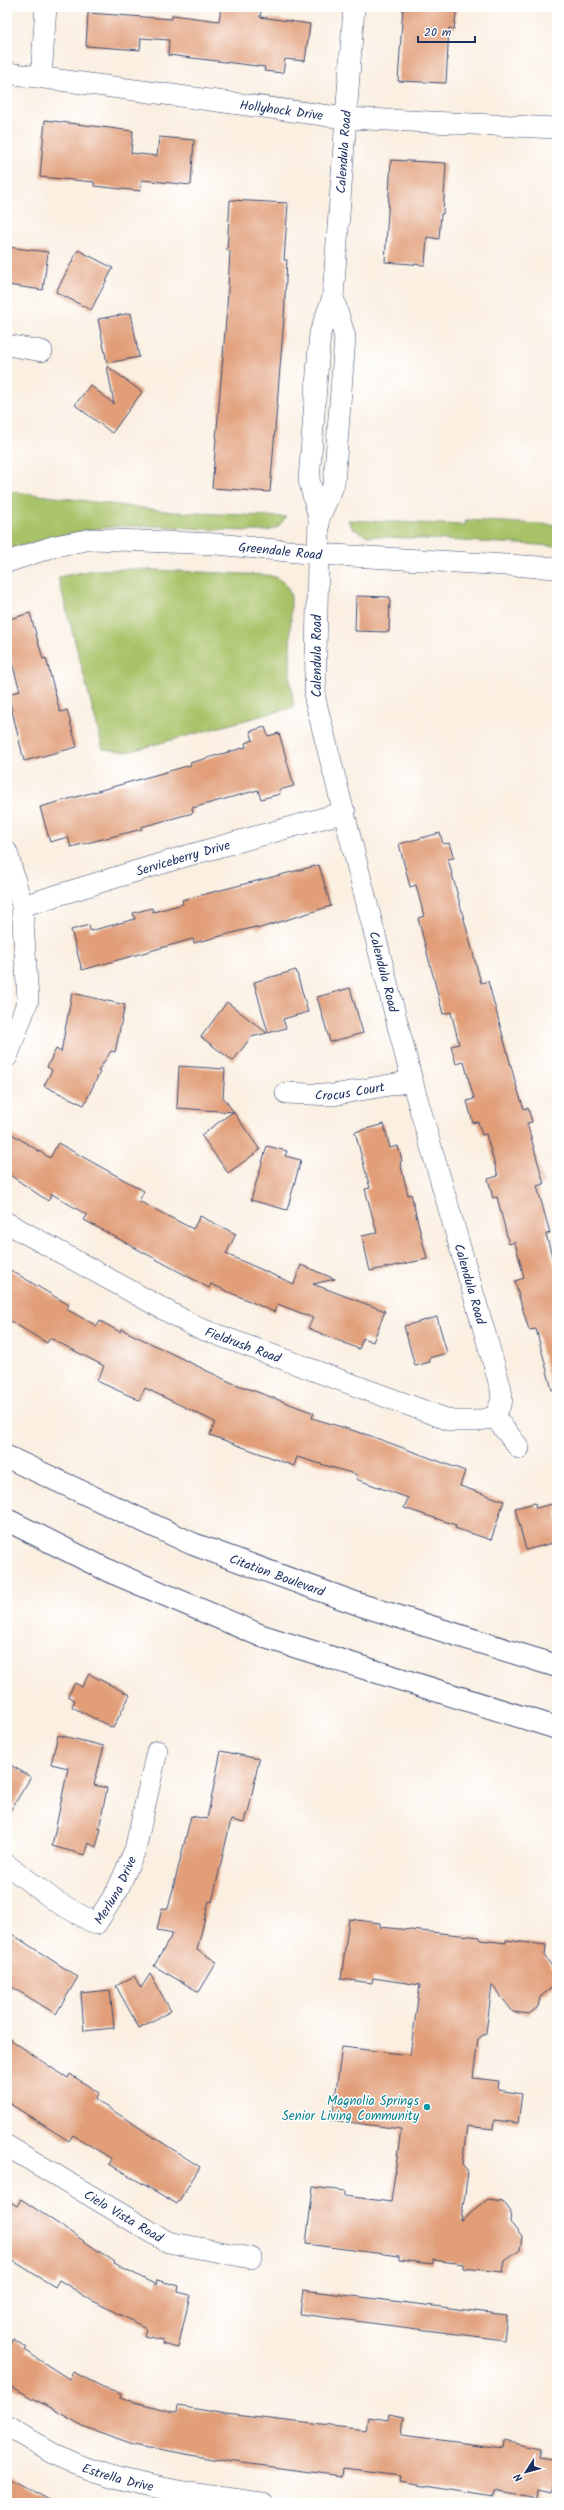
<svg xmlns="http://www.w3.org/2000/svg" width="564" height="2510" font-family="Kalam,sans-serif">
<rect width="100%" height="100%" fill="#fff"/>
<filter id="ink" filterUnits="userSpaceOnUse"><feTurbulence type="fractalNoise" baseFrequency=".025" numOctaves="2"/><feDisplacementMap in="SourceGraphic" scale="8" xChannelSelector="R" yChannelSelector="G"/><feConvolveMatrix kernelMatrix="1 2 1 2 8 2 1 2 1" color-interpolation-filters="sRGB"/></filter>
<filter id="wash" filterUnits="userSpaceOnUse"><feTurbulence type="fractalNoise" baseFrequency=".012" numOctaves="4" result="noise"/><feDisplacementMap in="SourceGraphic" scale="16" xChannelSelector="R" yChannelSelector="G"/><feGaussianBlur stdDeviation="0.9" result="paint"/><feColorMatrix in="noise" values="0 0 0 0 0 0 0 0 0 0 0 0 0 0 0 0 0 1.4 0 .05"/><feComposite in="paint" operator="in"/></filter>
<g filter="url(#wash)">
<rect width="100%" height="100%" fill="#faefe1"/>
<!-- green -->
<g fill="#a9c268" stroke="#627863">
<path d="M7 491 174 512 286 517 277 528 268 531C225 532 182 526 139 526 94 525 50 538 7 550Z"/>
<path d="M348 520 465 525 466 520 557 525V546L368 536 353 529Z"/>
<path d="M130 569 267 575C280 577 289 585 291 598L290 678 294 707 127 752 103 749 58 577 94 570Z"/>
</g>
<g id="blocks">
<!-- building -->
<g fill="#e19e78">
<path d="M221 7 261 11 260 17 310 24 305 61 285 59 283 73 264 71 265 67 168 55 169 40 141 38 140 50 86 46 88 13 172 19V15L219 21Z"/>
<path d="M403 7H457L454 29 449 28 446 83 398 81Z"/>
<path d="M45 120 133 131 131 153 157 156 159 137 194 140 191 185 142 180 140 191 94 186V182L40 177Z"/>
<path d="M391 160 446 163 443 214H441L439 239 427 237 425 265 385 262Z"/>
<path d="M230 200 288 203 284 260H287L284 318 270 492 212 488 227 307 230 251 227 250Z"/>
<path d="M7 247 48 252 43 290 7 285Z"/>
<path d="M78 250 113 268 91 310 56 292Z"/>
<path d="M131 313 139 357 107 363 98 319Z"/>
<path d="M107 366 142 392 112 433 75 405 90 385 114 404Z"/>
<path d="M356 596 390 597 389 632 355 631Z"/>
<path d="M30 613 43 659 46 658 60 712 67 710 77 747 24 761 8 694 20 691 11 659 7 660V620Z"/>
<path d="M265 727 268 736 279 733 294 786 279 790 280 794 261 799 258 790 192 808 193 813 141 827 142 829 71 847 68 837 50 842 40 807 191 765 190 763 246 747 245 743 253 740 250 731Z"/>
<path d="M440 833 443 844 449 843 454 858 448 859 481 983 488 981 517 1088 524 1109 528 1108 532 1122 527 1123 544 1184 537 1186 550 1233 546 1234 557 1275V1390H552L536 1329 529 1330 520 1300 515 1281 524 1278 515 1242 509 1244 497 1197 493 1198 488 1179 498 1176 486 1134 482 1135 478 1122 473 1123 467 1101 474 1099 464 1062 456 1064 451 1046 459 1044 451 1012 443 1014 418 918 424 916 416 885 410 887 399 844Z"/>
<path d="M319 865 331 906 257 929 256 927 240 931 194 943 193 939 82 970 71 930 89 925 90 931 135 919 133 913 152 908 153 912 183 904 182 900Z"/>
<path d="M296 970 308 1012 283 1019 286 1028 268 1033 254 982Z"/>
<path d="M350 988 363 1033 330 1042 317 997Z"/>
<path d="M72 993 125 1005 115 1052 111 1051 98 1071 100 1072 84 1105 44 1086 52 1070 47 1067 56 1049 61 1052Z"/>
<path d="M227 1002 267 1033 251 1037 233 1061 201 1037Z"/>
<path d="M179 1066 225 1069 223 1097 260 1150 228 1173 201 1135 233 1112 177 1108Z"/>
<path d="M384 1124 390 1148 398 1146 402 1161 400 1162 408 1195 411 1194 427 1259 370 1271 362 1236 377 1233 365 1189 370 1188 355 1132Z"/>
<path d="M7 1131 50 1158 58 1143 144 1191 139 1201 193 1229 200 1216 236 1234 226 1254 294 1284 301 1265 335 1279 313 1284 385 1311 373 1342 363 1338 359 1349 308 1328 313 1318 278 1304 274 1312 211 1284 209 1288 84 1220 87 1215 52 1194 48 1201 7 1173Z"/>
<path d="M267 1146 287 1151 285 1156 301 1160 287 1210 251 1200Z"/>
<path d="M7 1268 69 1305 66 1309 97 1326 100 1321 120 1332 121 1329 230 1382 314 1413 312 1418 371 1436 465 1471 460 1486 504 1501 491 1540 455 1528 456 1525 404 1508 408 1498 356 1479 358 1475 297 1457 294 1466 210 1435 215 1422 145 1388 139 1400 97 1381 104 1366 50 1338 47 1343 7 1319Z"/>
<path d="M437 1317 447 1353 429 1358 430 1362 415 1366 404 1326Z"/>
<path d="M535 1503 536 1508 557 1503V1542L526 1550 515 1508Z"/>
<path d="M89 1674 130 1695 113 1728 72 1707 75 1700 68 1696 75 1683 82 1687Z"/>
<path d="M58 1735 104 1746 94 1785 107 1788 99 1829H101L96 1847 89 1843 85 1855 52 1846 68 1768 51 1764Z"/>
<path d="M221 1751 259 1759 248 1814H246L244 1823 231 1820 212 1902 209 1901 197 1950 217 1962 199 1992 154 1966 173 1933 157 1930 162 1908 168 1909 191 1816 207 1819Z"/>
<path d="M7 1763 31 1777 7 1816Z"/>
<path d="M349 1919 380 1923V1927L480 1937V1940L506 1943V1940L546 1945 545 1957 557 1972 555 1985 540 1997 538 2007 529 2014 513 2012 492 1985 486 2033 478 2039 473 2078 499 2081 498 2090 522 2094 518 2123 494 2120 493 2129 467 2126 462 2165 468 2172 461 2221 488 2199 503 2201 511 2212 510 2222 522 2237 520 2250 505 2261 503 2272 463 2268V2264L433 2260V2264L399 2260V2256L306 2244 313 2187 345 2191V2196L391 2202 401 2129 332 2120 342 2047 410 2055 420 1985 373 1978 372 1983 341 1979Z"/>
<path d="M7 1931 78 1977 56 2014 7 1984Z"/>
<path d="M150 1974 171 2011 139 2028 116 1986 134 1976 141 1988Z"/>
<path d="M110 1990 114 2028 84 2031 81 1993Z"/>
<path d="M7 2037 55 2070 68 2078 70 2074 99 2093 95 2099 200 2167 177 2204 109 2164 112 2159 73 2135 69 2141 7 2102Z"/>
<path d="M21 2199 115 2262 114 2263 156 2285 157 2280 179 2286 178 2292 190 2295 178 2348 162 2344 163 2340 144 2336 146 2328 91 2300 59 2280 55 2287 7 2257V2200L17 2206Z"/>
<path d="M303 2290 507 2315 504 2340 300 2314Z"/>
<path d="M13 2339 27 2348 25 2350 38 2359 69 2379 73 2372 103 2387 121 2393 120 2398 177 2413 178 2406 226 2414 366 2430 368 2417 388 2420 389 2414 404 2417 402 2435 502 2448 503 2441 541 2449 539 2457 557 2460 552 2493 538 2490 537 2499 495 2491 494 2496 400 2481 401 2475 343 2468 342 2476 212 2459 133 2444 85 2427 7 2384V2349Z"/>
<path d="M7 2477 55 2503H7Z"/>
</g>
</g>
</g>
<g filter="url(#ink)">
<use href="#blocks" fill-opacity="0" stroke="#3c4c72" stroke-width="1"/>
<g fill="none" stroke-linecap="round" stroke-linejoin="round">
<defs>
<g id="minor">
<path id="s1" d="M354 7 333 297 320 333 309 480 319 518 315 699 412 1081 501 1389 502 1400 495 1417"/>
<path id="s2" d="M7 73 345 118 557 128"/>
<path d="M41 77 46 7"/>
<path d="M7 345 42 351"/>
<path d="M319 518 334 484 345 337 333 297"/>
<path id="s3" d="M7 562 55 546 92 539 217 544 317 554 557 568"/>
<path d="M7 852 22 906 28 1000 7 1057"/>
<path id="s4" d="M22 906 186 856 345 812"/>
<path id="s5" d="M286 1093 333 1095 412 1081"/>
<path id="s6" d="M7 1223 196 1327 452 1421H476L495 1417"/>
<path d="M495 1417 519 1448"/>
<path id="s7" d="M7 1865 57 1902 96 1924 117 1891 135 1850 157 1751"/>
<path id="s8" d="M7 2146 168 2242 251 2258"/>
<path id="s9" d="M7 2426C29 2439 52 2454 76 2464 133 2487 202 2495 263 2503"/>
</g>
<g id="major">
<path id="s10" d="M7 1457 193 1544 361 1605 557 1666"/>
<path d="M7 1520 109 1571 262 1636 557 1728"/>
</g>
</defs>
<!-- minor casing -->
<use href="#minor" stroke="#3c4c72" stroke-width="22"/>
<!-- major casing -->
<use href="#major" stroke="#3c4c72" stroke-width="24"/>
<!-- minor -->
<use href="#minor" stroke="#fff" stroke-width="21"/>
<!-- major -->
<use href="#major" stroke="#fff" stroke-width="22"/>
</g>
</g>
<!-- markers -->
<circle fill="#0f9aa8" stroke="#fff" stroke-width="1.5" cx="427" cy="2107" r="4"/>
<g text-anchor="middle" stroke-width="3" stroke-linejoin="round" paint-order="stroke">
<!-- street labels -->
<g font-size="13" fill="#1b2f5e" stroke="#fff">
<text dy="5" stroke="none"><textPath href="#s2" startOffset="277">Hollyhock Drive</textPath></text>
<text transform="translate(343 152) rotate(-86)" y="5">Calendula Road</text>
<text dy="5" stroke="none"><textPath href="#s3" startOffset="277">Greendale Road</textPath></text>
<text transform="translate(316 656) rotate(-90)" y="5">Calendula Road</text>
<text dy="5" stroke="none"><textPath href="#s4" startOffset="168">Serviceberry Drive</textPath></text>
<text dy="5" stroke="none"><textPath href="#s1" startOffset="978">Calendula Road</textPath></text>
<text dy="5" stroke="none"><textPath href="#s5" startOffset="64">Crocus Court</textPath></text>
<text dy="5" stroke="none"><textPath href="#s1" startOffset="1302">Calendula Road</textPath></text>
<text dy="5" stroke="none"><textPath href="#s6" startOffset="266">Fieldrush Road</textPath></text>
<text dy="5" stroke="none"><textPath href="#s10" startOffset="295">Citation Boulevard</textPath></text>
<text dy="5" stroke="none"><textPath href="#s7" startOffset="146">Merluna Drive</textPath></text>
<text dy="5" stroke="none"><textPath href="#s8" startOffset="136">Cielo Vista Road</textPath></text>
<text dy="5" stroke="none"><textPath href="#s9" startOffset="123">Estrella Drive</textPath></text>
</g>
<!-- culture labels -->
<g font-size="13" fill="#0d838f" stroke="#fff" text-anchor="end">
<text x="419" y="2105">Magnolia Springs<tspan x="419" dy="15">Senior Living Community</tspan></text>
</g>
</g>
<!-- margin -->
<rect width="564" height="2510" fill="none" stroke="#fff" stroke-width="24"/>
<!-- north arrow -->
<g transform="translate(526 2472) rotate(234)" stroke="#ffffff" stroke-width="3" paint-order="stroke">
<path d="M0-3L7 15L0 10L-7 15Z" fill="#1b2f5e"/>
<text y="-6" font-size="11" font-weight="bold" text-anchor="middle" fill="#1b2f5e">N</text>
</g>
<!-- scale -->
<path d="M418 36v6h57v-6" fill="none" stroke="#1b2f5e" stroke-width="2"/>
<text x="424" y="36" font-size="12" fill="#1b2f5e" stroke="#ffffff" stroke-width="3" paint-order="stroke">20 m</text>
</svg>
